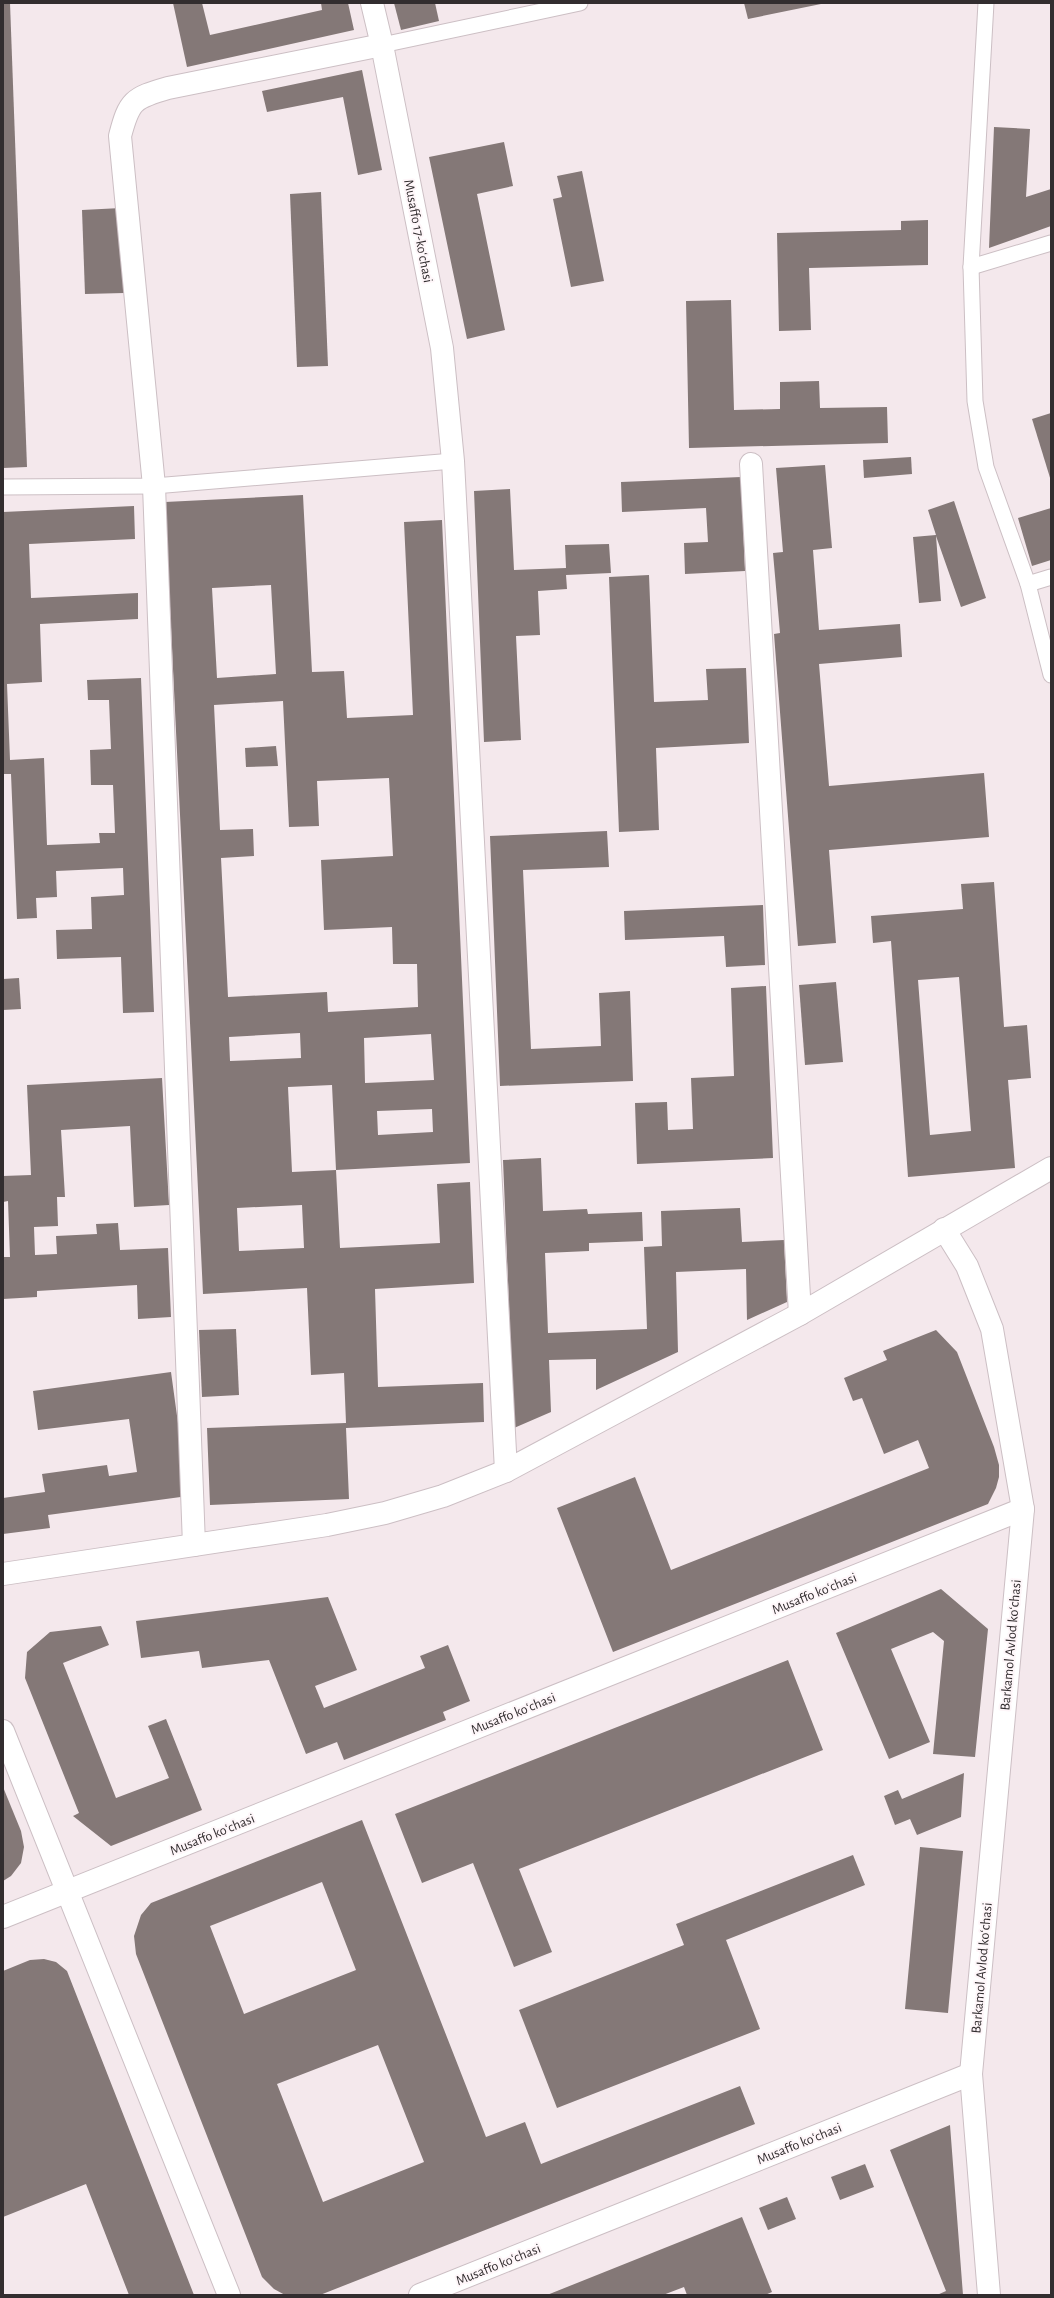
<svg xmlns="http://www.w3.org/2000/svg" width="1054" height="2298" viewBox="0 0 1054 2298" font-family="'Alegreya Sans',sans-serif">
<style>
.building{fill:#847877;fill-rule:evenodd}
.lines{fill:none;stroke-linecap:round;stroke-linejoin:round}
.lane-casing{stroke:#ccbfc4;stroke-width:17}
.street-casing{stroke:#ccbfc4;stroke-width:24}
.secondary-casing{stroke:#ccbfc4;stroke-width:24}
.lane{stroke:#fff;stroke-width:15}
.street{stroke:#fff;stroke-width:22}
.secondary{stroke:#fff;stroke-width:22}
.labels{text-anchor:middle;stroke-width:4;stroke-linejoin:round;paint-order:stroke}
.street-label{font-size:14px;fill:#322d2f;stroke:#fef6f9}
</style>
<rect width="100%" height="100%" fill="#f4e8ec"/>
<g class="building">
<polygon points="3,3 10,3 27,467 3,468"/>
<polygon points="173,3 202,3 210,35 322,10 321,3 348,3 354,30 187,67"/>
<polygon points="394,3 435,3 439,21 401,30"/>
<polygon points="744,3 821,3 821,4 748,19"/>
<polygon points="362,70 382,170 358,175 343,97 267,112 262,91"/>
<polygon points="994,127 1030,129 1026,197 1051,189 1051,226 989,248"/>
<polygon points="504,142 513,186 477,194 505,330 467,339 429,157"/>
<polygon points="582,171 604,281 571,287 553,199 562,197 557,176"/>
<polygon points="321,192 328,366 297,367 290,194"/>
<polygon points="121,208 124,293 85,294 82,210"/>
<polygon points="928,220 928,265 809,268 811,330 779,331 777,233 901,230 901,221"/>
<polygon points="731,300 734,410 780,409 780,382 819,381 820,408 887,407 888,443 689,448 686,301"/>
<polygon points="1051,413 1051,481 1032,419"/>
<polygon points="911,457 912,474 864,478 863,460"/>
<polygon points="825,465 832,548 813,550 819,630 900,624 902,657 819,664 829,786 984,773 989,837 829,850 836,943 798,946 774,634 780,633 773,553 783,552 776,468"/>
<polygon points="741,477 745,571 685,574 684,543 708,542 706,508 622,512 621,482"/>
<polygon points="510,489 514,570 566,568 565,545 609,544 611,573 566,575 567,589 538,591 540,635 516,636 521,740 484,742 474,491"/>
<path d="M303 495 312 672 344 671 347 718 413 715 404 522 442 520 470 1163 336 1170 332 1085 288 1087 292 1172 336 1170 340 1248 440 1243 437 1184 470 1182 474 1283 375 1289 378 1387 483 1383 484 1422 346 1428 349 1499 210 1505 207 1428 346 1423 344 1373 311 1375 307 1288 203 1294 165 502ZM271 585 276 674 217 678 212 588ZM283 701 289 827 319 826 317 781 389 778 393 856 321 860 324 930 392 927 393 964H417L418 1007 328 1012 327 992 228 997 221 858 254 856 253 829 220 830 214 705ZM300 1033 301 1058 230 1061 229 1037ZM431 1034 434 1080 365 1083 364 1038ZM432 1109 433 1132 378 1135 377 1111ZM302 1205 304 1248 239 1251 237 1208Z"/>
<polygon points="954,501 986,598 961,607 936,536 941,601 919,603 913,537 936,535 928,510"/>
<polygon points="134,506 135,539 29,544 31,598 138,593 138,619 40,624 42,682 7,684 10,760 44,758 47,845 100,843 99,833 115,833 113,785 91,785 90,750 111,749 109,700 88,700 87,680 141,678 154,1012 123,1013 121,957 57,959 56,930 92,929 91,897 124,895 123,868 56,871 57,897 36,898 37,918 17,919 11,774 3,774 3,512"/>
<polygon points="1051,508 1051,560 1032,566 1018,518"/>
<polygon points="649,575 654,702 708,700 706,669 746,668 749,743 656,748 659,830 619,832 609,577"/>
<polygon points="276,746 278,766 246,767 245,748"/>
<polygon points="607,831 609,867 523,870 531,1049 601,1046 599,993 630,991 633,1081 500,1086 490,836"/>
<path d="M994 882 1004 1027 1027 1025 1031 1078 1008 1080 1015 1168 908 1177 891 941 873 943 871 916 963 909 961 884ZM959 977 971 1131 930 1135 918 980Z"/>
<polygon points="763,905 765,965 726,967 724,936 625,940 624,911"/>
<polygon points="19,978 21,1009 3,1010 3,979"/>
<polygon points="836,982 843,1062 805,1065 799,985"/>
<polygon points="766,986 773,1158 637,1164 635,1103 667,1102 668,1130 693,1129 691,1078 734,1076 731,988"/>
<polygon points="162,1078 169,1205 134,1207 130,1126 61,1130 65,1197 57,1197 58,1226 34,1227 35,1255 57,1254 56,1236 97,1234 96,1224 118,1223 120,1250 168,1248 171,1317 138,1319 137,1285 37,1291 37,1297 3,1299 3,1257 10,1257 8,1201 3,1202 3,1176 31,1175 27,1085"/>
<polygon points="541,1158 543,1211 587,1209 588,1214 642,1212 643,1241 589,1243 589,1251 545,1253 548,1333 647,1329 644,1247 662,1246 661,1211 740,1208 742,1242 784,1240 787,1302 747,1320 746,1269 676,1272 678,1352 596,1390 596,1359 549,1360 551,1412 514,1428 503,1160"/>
<polygon points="236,1329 239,1395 202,1397 199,1330"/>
<polygon points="936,1330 957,1352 994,1447 999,1465 999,1477 996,1488 988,1504 613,1652 557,1508 635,1477 671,1570 929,1468 918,1440 884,1454 862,1398 853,1401 844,1378 887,1360 883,1351"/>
<polygon points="171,1372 188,1496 48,1515 50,1528 3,1534 3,1498 45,1492 42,1474 107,1465 109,1476 137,1472 129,1419 38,1430 33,1391"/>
<polygon points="941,1589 988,1629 975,1757 933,1754 944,1641 933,1632 891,1649 930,1742 889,1759 836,1633"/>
<polygon points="328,1597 357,1670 315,1686 324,1708 425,1668 420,1656 448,1645 470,1701 443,1712 446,1720 344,1760 337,1742 306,1754 269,1660 202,1668 199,1651 141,1658 136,1621"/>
<polygon points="101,1626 109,1645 63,1663 116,1798 169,1778 148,1726 166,1719 202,1810 111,1846 73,1816 79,1813 25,1678 27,1652 50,1632"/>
<polygon points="788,1660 823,1750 519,1869 552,1952 514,1967 473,1863 422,1883 395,1814"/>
<polygon points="964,1773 961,1817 917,1835 910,1819 895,1825 884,1796 898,1790 902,1799"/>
<polygon points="3,1787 21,1831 24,1847 21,1863 11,1876 3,1881"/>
<path d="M362 1820 486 2137 525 2122 541 2164 740 2086 755 2124 320 2295H285L274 2289 262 2277 136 1954 134 1936 141 1915 151 1903ZM322 1882 356 1970 244 2014 210 1926ZM378 2045 424 2162 323 2202 277 2084Z"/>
<polygon points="920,1847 963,1851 948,2013 905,2009"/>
<polygon points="853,1855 865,1885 726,1940 760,2029 557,2108 519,2010 684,1945 676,1924"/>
<polygon points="44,1959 56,1962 67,1971 194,2295 129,2295 86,2184 3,2217 3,1971 30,1960"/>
<polygon points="950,2125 963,2295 937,2295 946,2291 890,2150"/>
<polygon points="865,2164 874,2187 840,2200 831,2177"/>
<polygon points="787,2197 796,2219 768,2230 759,2208"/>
<polygon points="742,2217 772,2292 765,2295 687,2295 684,2287 663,2295 547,2295"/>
</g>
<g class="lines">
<defs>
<g id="lane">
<polyline points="986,3 971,267 975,401 986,467 1028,584 1051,675"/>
<polyline points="382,45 580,3"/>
<polyline points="971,267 1051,243"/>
<polyline points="3,487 154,486 453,461"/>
<polyline points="1028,584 1051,577"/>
</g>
<g id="street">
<polyline points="372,3 382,45 442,348 453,461 506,1471"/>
<polyline points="751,464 800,1314"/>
<polyline points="944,1229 967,1266 992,1329 1023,1509 971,2074 989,2295"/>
<path d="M194 1545 154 486 120 136C129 101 133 98 168 88L382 45"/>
<polyline points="3,1731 229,2295"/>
<polyline points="3,1917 1023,1509"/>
<polyline points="420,2295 971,2074"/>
</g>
<polyline id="secondary" points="3,1574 327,1525 385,1513 443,1496 506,1471 800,1314 1051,1168"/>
</defs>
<use href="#lane" class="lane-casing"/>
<use href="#street" class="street-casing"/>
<use href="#secondary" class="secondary-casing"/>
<use href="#lane" class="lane"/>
<use href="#street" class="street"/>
<use href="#secondary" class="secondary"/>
</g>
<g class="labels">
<g class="street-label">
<text transform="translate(419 231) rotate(79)" y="5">Musaffo 17-koʻchasi</text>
<text transform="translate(814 1593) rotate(-22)" y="5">Musaffo koʻchasi</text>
<text transform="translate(1010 1645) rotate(-85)" y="5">Barkamol Avlod koʻchasi</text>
<text transform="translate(513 1713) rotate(-22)" y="5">Musaffo koʻchasi</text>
<text transform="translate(212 1834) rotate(-22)" y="5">Musaffo koʻchasi</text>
<text transform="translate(981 1968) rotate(-85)" y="5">Barkamol Avlod koʻchasi</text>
<text transform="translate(799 2143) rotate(-22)" y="5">Musaffo koʻchasi</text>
<text transform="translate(498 2264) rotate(-22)" y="5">Musaffo koʻchasi</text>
</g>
</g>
<rect width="1054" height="2298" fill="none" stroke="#322d2f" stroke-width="8"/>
</svg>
